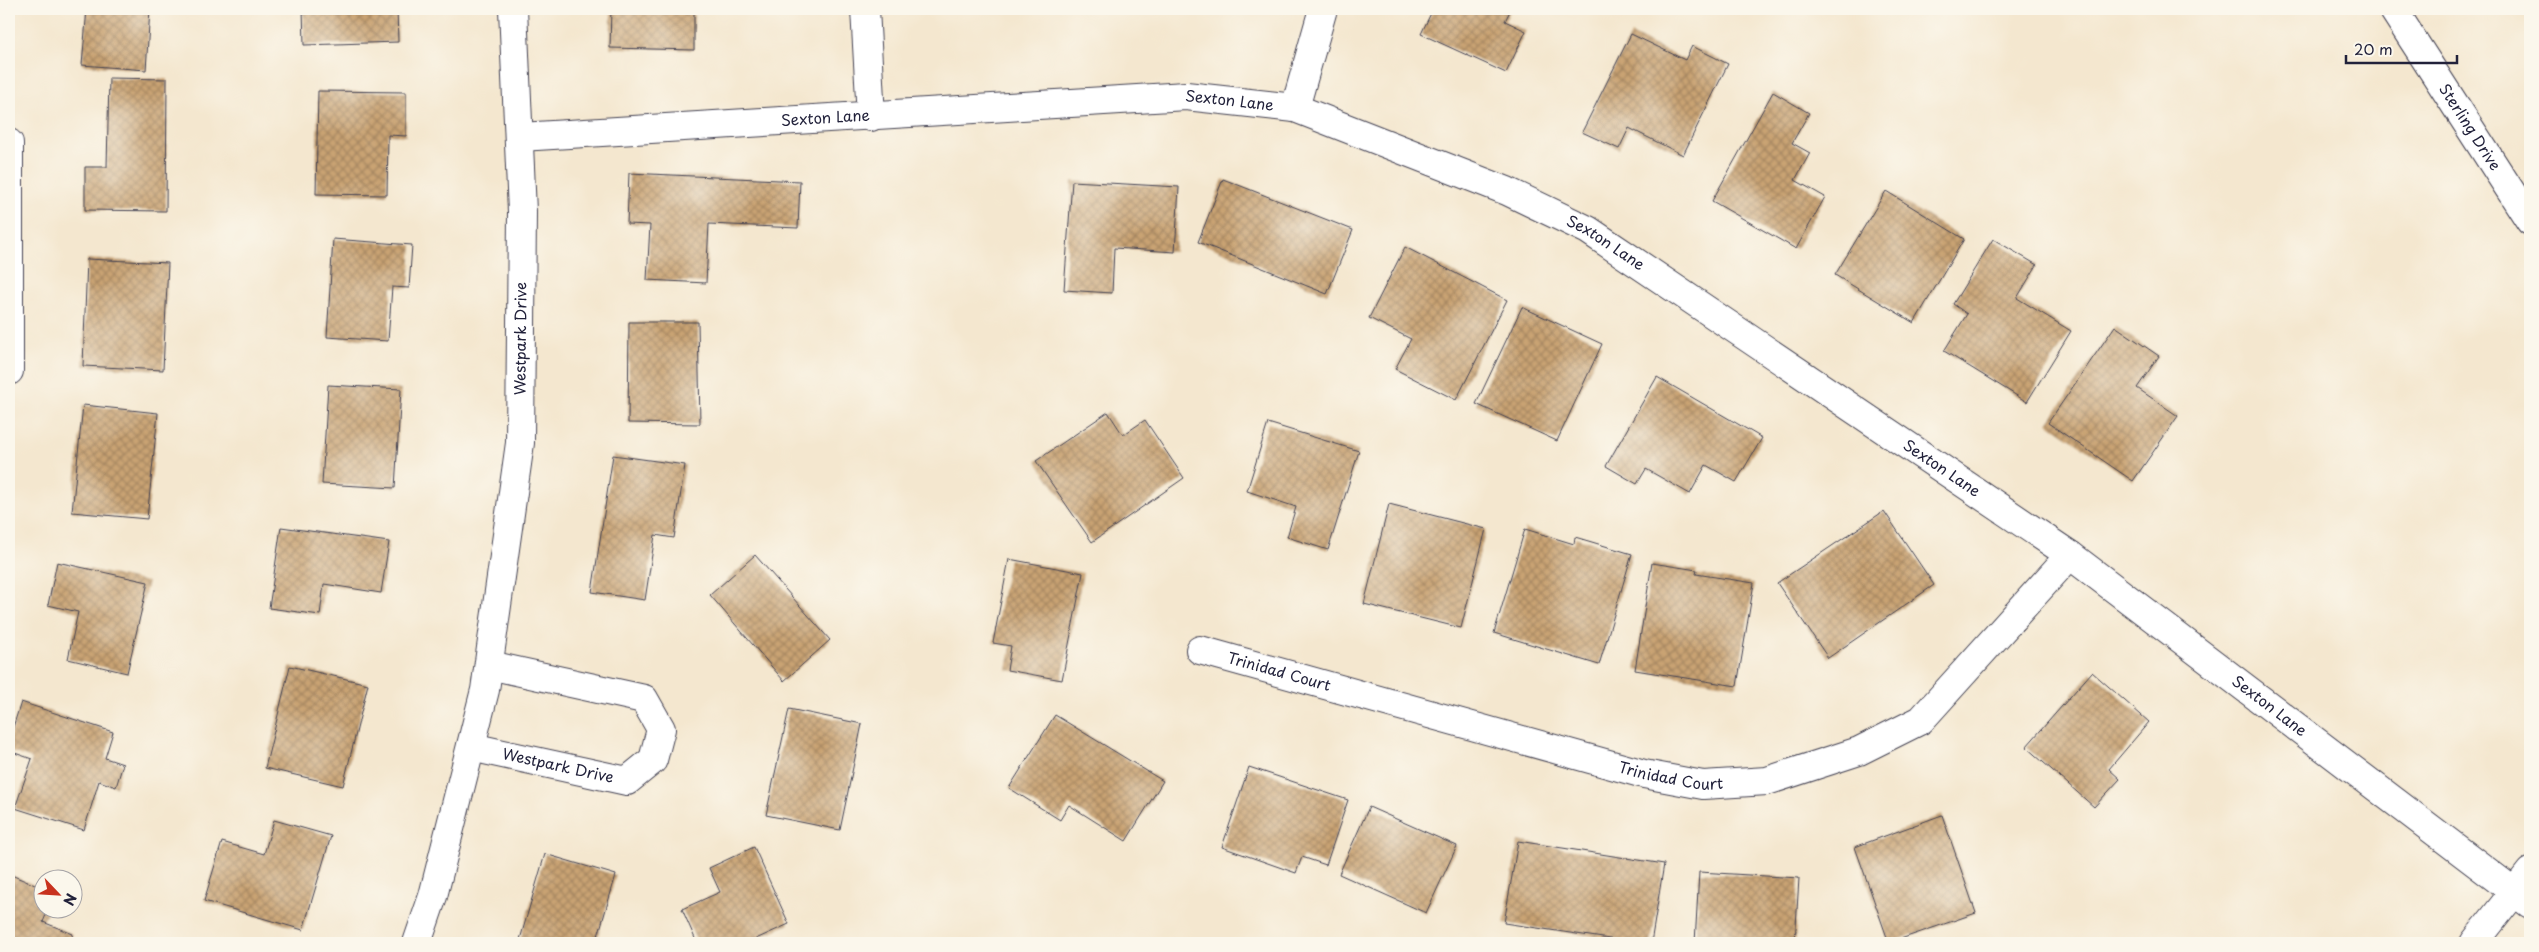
<svg xmlns="http://www.w3.org/2000/svg" width="2539" height="952" viewBox="0 0 2539 952" font-family="'Playpen Sans',sans-serif">
<style>
.building{fill:url(#building-cross-hatch)}
.lines{fill:none;stroke-linecap:round;stroke-linejoin:round}
.minor-casing{stroke:#424051;stroke-width:30}
.minor{stroke:#fff;stroke-width:28}
.labels{text-anchor:middle;stroke-width:5;stroke-linejoin:round;paint-order:stroke}
.street-label{font-size:15px;fill:#22223b;stroke:#fbf7ec}
</style>
<defs>
<pattern id="building-cross-hatch" width="8" height="8" patternUnits="userSpaceOnUse" patternTransform="scale(1.25)"><rect width="8" height="8" fill="#c9a373"/><path d="M0 0l8 8M0 8l8-8" fill="none" stroke="#a38460"/></pattern>
</defs>
<rect width="100%" height="100%" fill="#fbf7ec"/>
<filter id="ink" filterUnits="userSpaceOnUse"><feTurbulence type="fractalNoise" baseFrequency=".02" numOctaves="2"/><feDisplacementMap in="SourceGraphic" scale="10" xChannelSelector="R" yChannelSelector="G"/><feConvolveMatrix kernelMatrix="1 2 1 2 8 2 1 2 1" color-interpolation-filters="sRGB"/></filter>
<filter id="wash" filterUnits="userSpaceOnUse"><feTurbulence type="fractalNoise" baseFrequency=".0096" numOctaves="4" result="noise"/><feDisplacementMap in="SourceGraphic" scale="20" xChannelSelector="R" yChannelSelector="G"/><feGaussianBlur stdDeviation="1.12" result="paint"/><feColorMatrix in="noise" values="0 0 0 0 0 0 0 0 0 0 0 0 0 0 0 0 0 1.4 0 .05"/><feComposite in="paint" operator="in"/></filter>
<g filter="url(#wash)">
<rect width="100%" height="100%" fill="#f4e7cf"/>
<g id="blocks">
<g class="building">
<polygon points="87,9 150,9 146,70 82,65"/>
<polygon points="303,9 397,9 398,42 304,45"/>
<polygon points="611,9 694,9 694,50 610,48"/>
<polygon points="1433,9 1511,9 1505,21 1526,31 1506,73 1421,34"/>
<polygon points="1631,34 1685,60 1692,46 1728,64 1683,155 1629,128 1619,149 1582,132"/>
<polygon points="109,78 167,79 166,211 85,210 85,167 107,167"/>
<polygon points="318,91 406,92 406,136 388,135 387,195 316,194"/>
<polygon points="1773,92 1809,113 1792,143 1810,153 1795,180 1825,197 1796,249 1712,201"/>
<polygon points="629,173 800,181 798,228 709,224 706,283 647,280 650,225 627,224"/>
<polygon points="1223,179 1353,230 1327,294 1198,242"/>
<polygon points="1072,181 1179,187 1175,252 1114,248 1112,293 1064,290"/>
<polygon points="1886,191 1964,239 1914,323 1835,275"/>
<polygon points="333,239 412,245 409,288 392,287 388,341 327,337"/>
<polygon points="1993,239 2037,265 2017,298 2071,331 2027,402 1944,351 1967,314 1953,304"/>
<polygon points="1405,247 1507,300 1456,400 1395,369 1411,339 1369,318"/>
<polygon points="87,259 168,263 163,370 83,366"/>
<polygon points="1522,307 1602,344 1557,441 1476,404"/>
<polygon points="629,322 698,322 700,424 628,423"/>
<polygon points="2115,326 2159,356 2137,388 2178,416 2133,481 2048,423"/>
<polygon points="1657,377 1762,438 1736,482 1706,465 1690,494 1646,469 1637,484 1606,466"/>
<polygon points="328,385 401,389 395,488 322,484"/>
<polygon points="83,405 158,413 147,519 72,512"/>
<polygon points="1108,412 1123,435 1145,420 1184,478 1092,542 1036,461"/>
<polygon points="1268,423 1359,451 1328,550 1287,537 1296,507 1247,491"/>
<polygon points="613,455 685,465 674,538 655,535 645,600 592,592"/>
<polygon points="1389,504 1486,529 1461,628 1364,604"/>
<polygon points="1884,511 1934,585 1828,658 1777,583"/>
<polygon points="281,527 389,542 381,593 324,584 320,615 269,608"/>
<polygon points="1525,529 1574,544 1575,537 1632,554 1599,665 1494,633"/>
<polygon points="755,555 830,640 784,681 710,595"/>
<polygon points="1009,559 1083,573 1062,680 1007,670 1011,646 993,643"/>
<polygon points="57,562 148,582 127,673 68,659 78,612 48,605"/>
<polygon points="1652,563 1697,570 1696,574 1754,583 1737,686 1635,670"/>
<polygon points="290,666 368,684 343,786 265,768"/>
<polygon points="2092,672 2149,722 2109,769 2120,779 2094,807 2026,747"/>
<polygon points="21,702 113,732 105,758 123,764 116,787 99,781 84,830 15,808 32,759 9,751 9,740"/>
<polygon points="789,709 862,724 840,830 766,815"/>
<polygon points="1055,715 1163,781 1126,841 1069,805 1060,820 1009,788"/>
<polygon points="1249,767 1348,800 1326,865 1302,857 1296,873 1222,847"/>
<polygon points="1369,807 1457,846 1426,913 1339,874"/>
<polygon points="1942,815 1976,913 1889,943 1855,847"/>
<polygon points="274,820 331,836 303,930 204,901 222,842 264,854"/>
<polygon points="1518,841 1664,864 1651,943 1636,943 1504,923"/>
<polygon points="754,847 789,924 747,943 697,943 682,909 720,892 709,868"/>
<polygon points="545,854 616,875 596,943 519,943"/>
<polygon points="1699,872 1799,878 1795,943 1695,943"/>
<polygon points="9,874 42,888 42,910 48,910 43,922 73,934 69,943 9,943"/>
</g>
</g>
</g>
<g filter="url(#ink)">
<use href="#blocks" fill-opacity="0" stroke="#424051" stroke-width="1"/>
<g class="lines">
<defs>
<g id="minor">
<polyline points="865,9 871,117"/>
<path id="s1" d="M2393 9 2530 221"/>
<polyline points="1295,108 1323,9"/>
<path id="s2" d="M520 137 1186 96 1295 108 1507 191 1588 230 2070 555 2530 904"/>
<polyline points="9,143 9,371"/>
<path id="s3" d="M1200 650 1644 774 1703 785 1767 781 1859 751 1921 720 2070 555"/>
<path id="s4" d="M471 747 627 781 653 760 661 729 644 699 489 665"/>
<path id="s5" d="M417 943 433 896 485 690 520 443 522 212 513 9"/>
<polyline points="2474,943 2530,872"/>
</g>
</defs>
<use href="#minor" class="minor-casing"/>
<use href="#minor" class="minor"/>
</g>
</g>
<g class="labels">
<g class="street-label">
<text dy="5" stroke="none"><textPath href="#s2" startOffset="711">Sexton Lane</textPath></text>
<text dy="5" stroke="none"><textPath href="#s2" startOffset="306">Sexton Lane</textPath></text>
<text dy="5" stroke="none"><textPath href="#s1" startOffset="141">Sterling Drive</textPath></text>
<text dy="5" stroke="none"><textPath href="#s2" startOffset="1116">Sexton Lane</textPath></text>
<text dy="5" stroke="none"><textPath href="#s5" startOffset="616">Westpark Drive</textPath></text>
<text dy="5" stroke="none"><textPath href="#s2" startOffset="1521">Sexton Lane</textPath></text>
<text dy="5" stroke="none"><textPath href="#s3" startOffset="82">Trinidad Court</textPath></text>
<text dy="5" stroke="none"><textPath href="#s2" startOffset="1926">Sexton Lane</textPath></text>
<text dy="5" stroke="none"><textPath href="#s4" startOffset="89">Westpark Drive</textPath></text>
<text dy="5" stroke="none"><textPath href="#s3" startOffset="488">Trinidad Court</textPath></text>
</g>
</g>
<rect width="2539" height="952" fill="none" stroke="#fbf7ec" stroke-width="30"/>
<g transform="translate(58 894) rotate(115)"><circle r="24" fill="#fbf7ec" stroke="#a4a2a5"/>
<path d="M0-4L9 19L0 12L-9 19Z" fill="#c8321e"/>
<text y="-8" font-size="14" font-weight="bold" text-anchor="middle" fill="#22223b">N</text>
</g>
<path d="M2346 55v8h111v-8" fill="none" stroke="#22223b" stroke-width="2.5"/>
<text x="2354" y="55" font-size="15" fill="#22223b" stroke="#fbf7ec" stroke-width="4" paint-order="stroke">20 m</text>
</svg>
